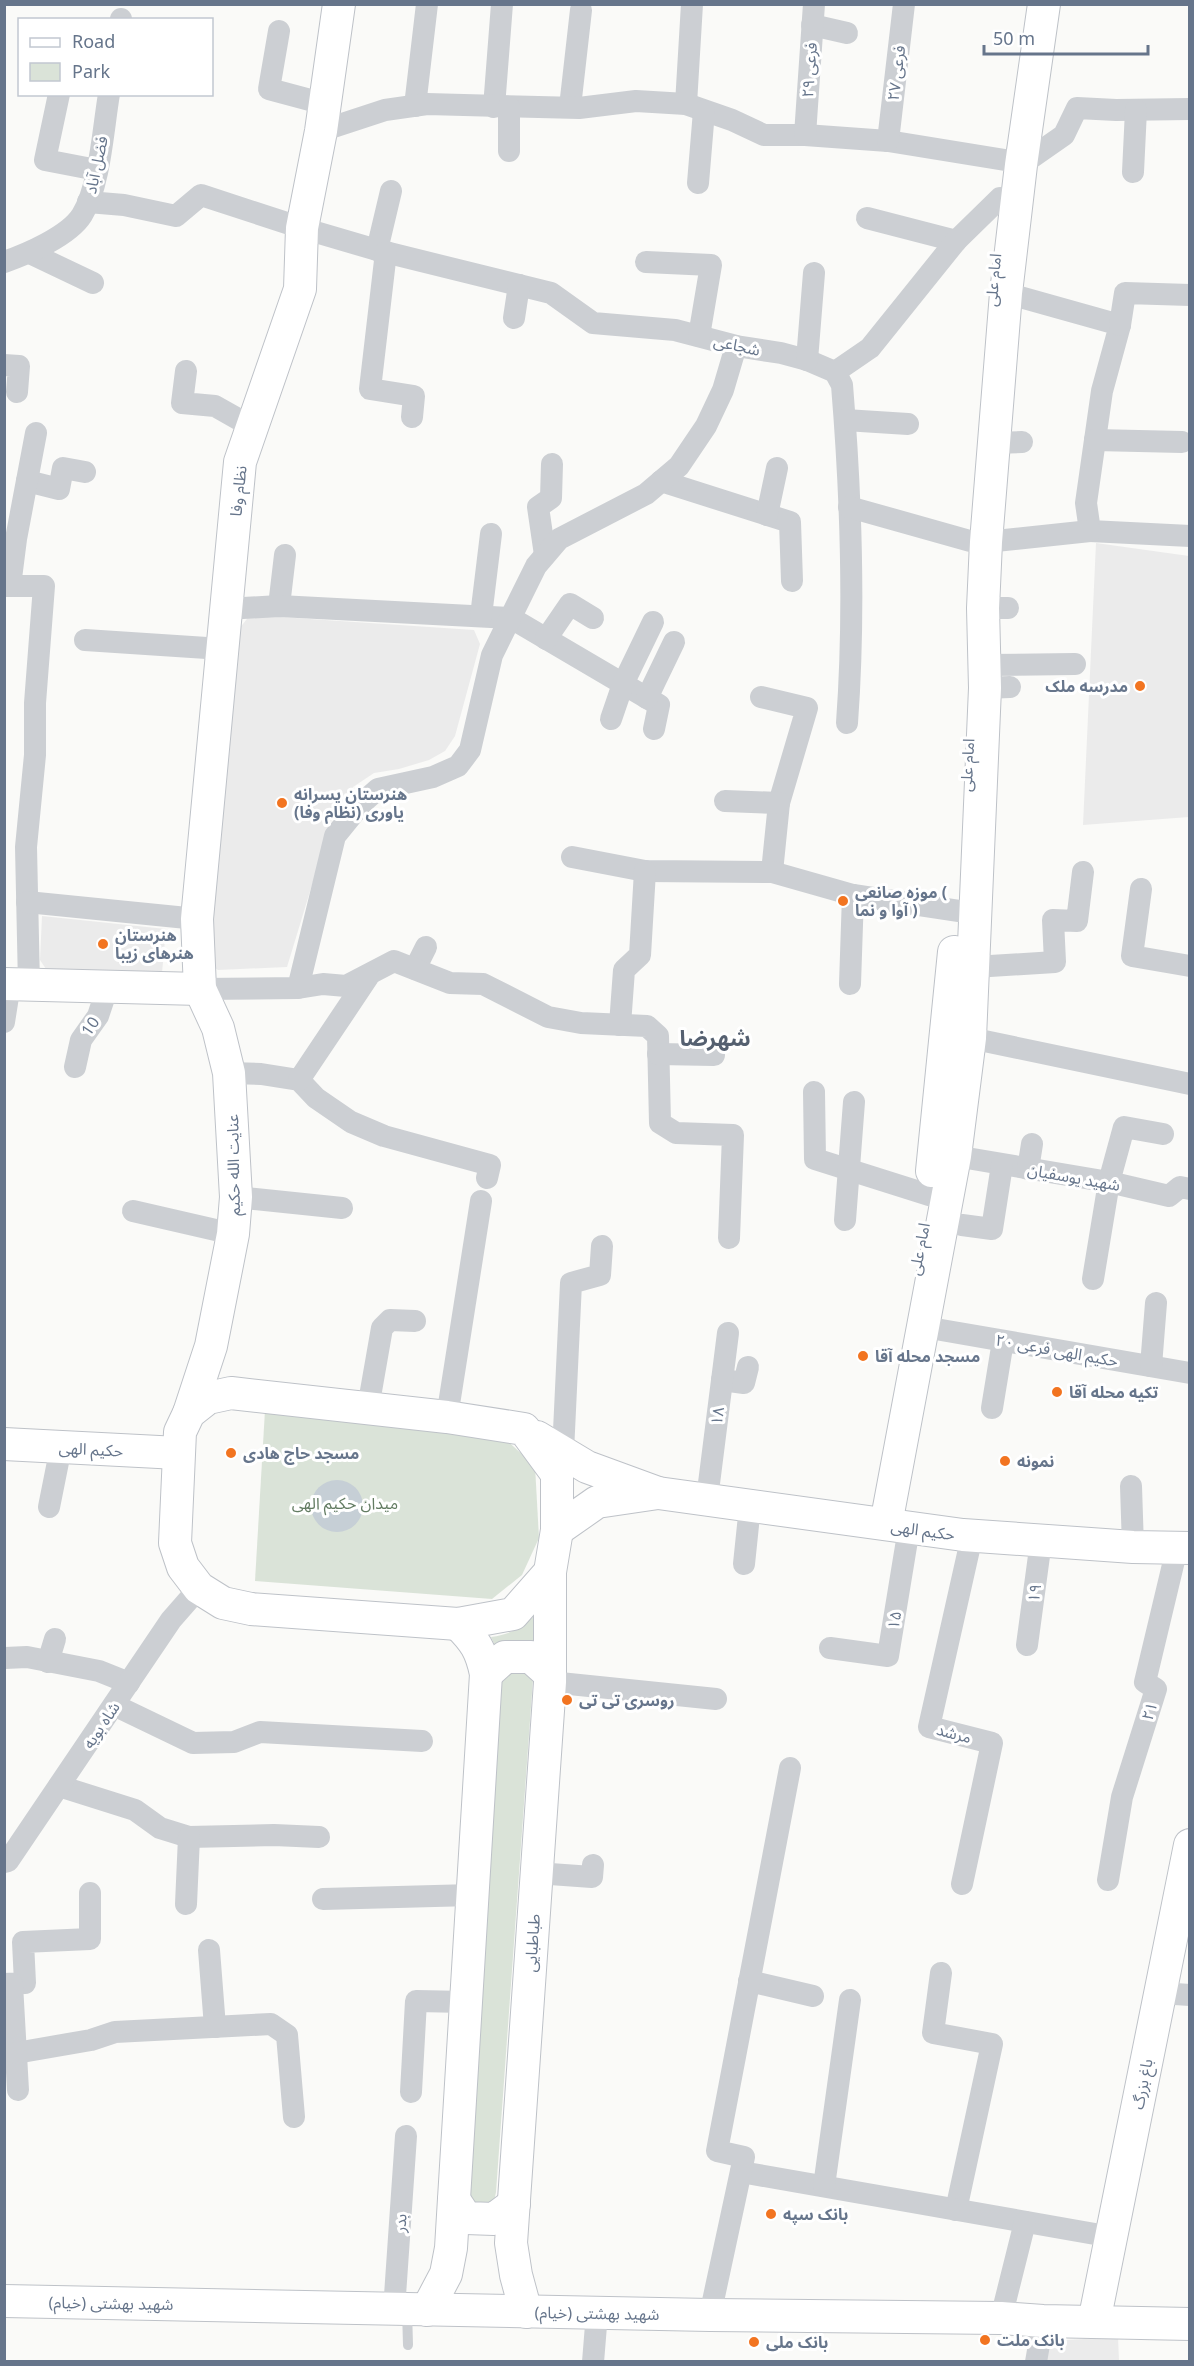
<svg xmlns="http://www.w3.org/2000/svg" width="1194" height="2366" viewBox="0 0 1194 2366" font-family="'Noto Sans','Noto Sans Arabic',sans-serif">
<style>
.built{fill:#ebebeb}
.green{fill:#dae3d8}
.water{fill:#c6cfd6}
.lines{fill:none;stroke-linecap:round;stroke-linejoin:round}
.secondary-casing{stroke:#bec2c8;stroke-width:34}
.lane{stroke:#cccfd3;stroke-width:10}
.street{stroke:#cccfd3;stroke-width:22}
.secondary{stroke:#fff;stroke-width:32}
.poi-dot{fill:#f27420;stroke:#fff;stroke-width:2}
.labels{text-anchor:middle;stroke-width:6;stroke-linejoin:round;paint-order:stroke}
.street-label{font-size:16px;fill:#66758b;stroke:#fff}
.poi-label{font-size:16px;font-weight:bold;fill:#66758b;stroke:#fff;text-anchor:start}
.park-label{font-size:16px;fill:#637c62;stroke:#fff}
.district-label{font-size:22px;font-weight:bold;fill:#556070;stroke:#fff}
</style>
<rect width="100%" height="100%" fill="#fafaf8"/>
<g class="built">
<polygon points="1096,543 1189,556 1189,817 1083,825"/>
<polygon points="250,615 474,630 480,644 455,736 445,751 429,760 399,769 374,773 353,787 332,819 287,967 218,970 206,962 239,629"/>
<polygon points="42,916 166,929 162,973 48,972 40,960"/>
<polygon points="1118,2337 1119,2361 1046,2362 1049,2341"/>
</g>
<g class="green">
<polygon points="265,1410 502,1436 535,1466 539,1538 522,1575 492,1599 255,1581"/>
<path d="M543 1608 534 1651 496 1648 491 1637C516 1633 525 1625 543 1608Z"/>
<polygon points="520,1665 533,1679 496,2192 494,2202 475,2213 465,2188 497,1675"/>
</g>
<circle class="water" cx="337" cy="1506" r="26"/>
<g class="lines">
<defs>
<g id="secondary">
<polyline points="4,984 200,989"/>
<polyline points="932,1171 954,952"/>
<polygon points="231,1393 447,1417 524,1429 557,1474 557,1530 550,1572 513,1614 458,1624 251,1609 223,1603 199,1588 183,1567 175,1543 180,1432 189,1413 208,1398"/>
<polyline points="189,1413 211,1346 233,1234 236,1197 229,1073 218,1028 200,989 197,919 240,462 300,289 302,228 321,131 339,4"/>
<polyline points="537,1437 587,1467 658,1493 597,1502 557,1530"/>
<polyline points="4,1444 178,1453"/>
<polyline points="658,1493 963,1535 1133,1547 1190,1548"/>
<polyline points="886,1524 955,1156 970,1038 985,688 983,608 986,542 1006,293 1021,165 1044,4"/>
<polyline points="486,1674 505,1657 531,1657 550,1674"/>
<polyline points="454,2200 466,2218 494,2219 514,2204"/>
<polyline points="4,2301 710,2315 1001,2318 1043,2321 1190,2324"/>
<path d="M427 2310 446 2274 451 2248 486 1674C481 1650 475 1641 458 1624"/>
<polyline points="526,2312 516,2275 511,2243 550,1682 550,1572"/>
<polyline points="1094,2322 1190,1845"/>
</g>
</defs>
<use href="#secondary" class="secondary-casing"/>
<polyline class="lane" points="407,2310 408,2345"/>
<g class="street">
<polyline points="121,20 121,19"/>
<polyline points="812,25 847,33"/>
<polyline points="279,31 269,89 325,104"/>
<polyline points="59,94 45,160 97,170"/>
<polyline points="686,104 692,4"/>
<polyline points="415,106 427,4"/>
<polyline points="494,107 502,4"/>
<polyline points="570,107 581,10"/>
<polyline points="321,131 385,110 427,104 579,108 636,101 686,104 732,120 764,135 805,135 888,141 1005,160"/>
<polyline points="805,135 814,4"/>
<polyline points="888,141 904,4"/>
<polyline points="509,151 509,107"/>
<polyline points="1021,165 1064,135 1077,108 1116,110 1190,109"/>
<polyline points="1133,172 1136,110"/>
<polyline points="698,183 704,111"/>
<path d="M88 202 124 205 176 216 201 195 302 228 377 250 551 293 593 323 675 330 736 346 781 353 807 360 835 372 842 385C851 495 855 614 847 723"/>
<polyline points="867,218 956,241"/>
<polyline points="377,250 391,191"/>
<polyline points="386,252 370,389 414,396 412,417"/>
<polyline points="30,253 93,283"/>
<path d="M4 262C27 254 69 236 82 215 100 186 103 129 109 94"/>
<polyline points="646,262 711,265 699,336"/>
<polyline points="1006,293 1120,325 1102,391 1086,503 1090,531 1190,536"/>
<polyline points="514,318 519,285"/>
<polyline points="1120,325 1125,293 1190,295"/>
<polyline points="807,360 814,273"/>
<polyline points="4,365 19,366 17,392"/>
<polyline points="186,371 182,403 215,406 252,427"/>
<polyline points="835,372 870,348 956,241 1000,198"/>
<polyline points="845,420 908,424"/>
<polyline points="1095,440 1182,442"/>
<polyline points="993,443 1022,442"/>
<polyline points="27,481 59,489 63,468 85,472"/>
<polyline points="661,481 790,522 792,581"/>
<polyline points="849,507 970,541"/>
<polyline points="767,515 777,468"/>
<polyline points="986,542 1090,531"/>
<polyline points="545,555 538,507 551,498 552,464"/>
<polyline points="4,586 44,586 35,703 35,755 26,847 29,985"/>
<polyline points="10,586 16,539 36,433"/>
<polyline points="279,606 285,555"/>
<polyline points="983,608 1008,608"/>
<polyline points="226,609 279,606 511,618 659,705 654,729"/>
<polyline points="481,616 491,534"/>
<polyline points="546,639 570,604 593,618"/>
<polyline points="85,640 222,649"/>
<polyline points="984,665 1075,664"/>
<polyline points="985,688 1010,687"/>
<polyline points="761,697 807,708 779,803 772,872"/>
<polyline points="647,698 674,642"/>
<polyline points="611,719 623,684 653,622"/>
<polyline points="725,801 779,803"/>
<polyline points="572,857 645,871 772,872 853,895 959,911"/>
<polyline points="1141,889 1132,956 1190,966"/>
<polyline points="27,902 197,919"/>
<polyline points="974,967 1055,962 1053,920 1077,921 1083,872"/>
<polyline points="415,969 426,947"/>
<polyline points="850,984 853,895"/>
<polyline points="298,988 323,984 346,986 394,961 450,983 483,984 548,1017 581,1023 647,1026 658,1036 660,1123 676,1133 733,1135 729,1238"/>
<polyline points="200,989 298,988 335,836 361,804 378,789 433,777 458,766 470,750 492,655 536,566 559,539 646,494 679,466 706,426 723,390 736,346"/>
<polyline points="4,1022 10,984"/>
<polyline points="620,1025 624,970 640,955 645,871"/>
<polyline points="970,1038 1190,1084"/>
<polyline points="658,1054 714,1055"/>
<polyline points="75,1067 81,1040 98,1016 108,986"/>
<polyline points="229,1073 261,1074 299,1080 316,1098 351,1122 384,1136 490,1165 487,1178"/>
<polyline points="299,1080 368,977"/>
<polyline points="814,1092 815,1159 929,1195"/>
<polyline points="955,1156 1109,1182 1169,1196 1180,1187 1190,1189"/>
<polyline points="1028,1169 1032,1144"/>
<polyline points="236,1197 342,1208"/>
<polyline points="133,1211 233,1234"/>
<polyline points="845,1220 854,1102"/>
<polyline points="962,1225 992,1229 1002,1165"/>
<polyline points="1093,1279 1109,1182 1124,1127 1163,1134"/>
<polyline points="924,1327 1190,1373"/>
<polyline points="1151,1366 1156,1303"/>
<polyline points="722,1380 744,1383 748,1367"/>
<polyline points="368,1408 382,1328 390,1320 415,1321"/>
<polyline points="992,1408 1003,1341"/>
<polyline points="447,1417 481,1201"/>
<polyline points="563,1452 571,1283 600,1275 602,1246"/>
<polyline points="1131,1486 1133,1547"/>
<polyline points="707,1499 728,1333"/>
<polyline points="49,1507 61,1447"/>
<polyline points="744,1564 750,1506"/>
<polyline points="1027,1645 1041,1541"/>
<polyline points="830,1648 888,1656 909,1528"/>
<polyline points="5,1658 27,1657 99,1671 129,1683"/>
<polyline points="48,1662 55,1639"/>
<polyline points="550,1682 716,1699"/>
<polyline points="114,1705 193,1743 234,1742 260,1732 422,1741"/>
<polyline points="59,1786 135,1810 160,1828 189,1837 274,1835 319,1837"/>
<polyline points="4,1862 8,1861 171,1620 199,1588"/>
<polyline points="536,1873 592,1877 593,1865"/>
<polyline points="1108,1880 1122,1797 1156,1689 1145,1682 1177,1548"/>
<polyline points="962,1884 992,1743 929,1727 972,1536"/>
<polyline points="323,1899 472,1895"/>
<polyline points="186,1904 189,1837"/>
<polyline points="209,1950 215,2027"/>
<polyline points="941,1973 933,2033 992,2044 956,2210"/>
<polyline points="749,1981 813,1996"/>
<polyline points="4,1984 25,1983 23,1942 90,1939 90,1893"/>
<polyline points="12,1984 18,2090"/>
<polyline points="1160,1993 1190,1995"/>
<polyline points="16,2053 91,2040 115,2032 271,2024 287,2035 294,2117"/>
<polyline points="411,2092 416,2001 466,2002"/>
<polyline points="741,2172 1112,2237"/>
<polyline points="824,2186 850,2000"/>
<polyline points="394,2310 406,2136"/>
<polyline points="710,2315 744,2157 717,2151 790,1768"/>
<polyline points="1001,2318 1025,2222"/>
<polyline points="593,2362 597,2313"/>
<polyline points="1036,2362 1043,2321"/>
</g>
<use href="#secondary" class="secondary"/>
</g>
<g class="poi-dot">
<circle cx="1140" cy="686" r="6"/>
<circle cx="282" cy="803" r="6"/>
<circle cx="843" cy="901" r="6"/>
<circle cx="103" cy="944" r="6"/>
<circle cx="863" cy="1356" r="6"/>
<circle cx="1057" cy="1392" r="6"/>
<circle cx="231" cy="1453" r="6"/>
<circle cx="1005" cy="1461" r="6"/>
<circle cx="567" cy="1700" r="6"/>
<circle cx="771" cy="2214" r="6"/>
<circle cx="985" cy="2340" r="6"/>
<circle cx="754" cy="2342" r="6"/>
</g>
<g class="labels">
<g class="street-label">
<text transform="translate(809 70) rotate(-86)" y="6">فرعی ۲۹</text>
<text transform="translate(896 73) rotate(-83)" y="6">فرعی ۲۷</text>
<text transform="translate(96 165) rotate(-78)" y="6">فضل آباد</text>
<text transform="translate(993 280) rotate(-85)" y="6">امام علی</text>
<text transform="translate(737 345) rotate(12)" y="6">شجاعی</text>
<text transform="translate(238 491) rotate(-84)" y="6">نظام وفا</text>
<text transform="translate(967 765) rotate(-87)" y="6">امام علی</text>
<text transform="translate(90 1026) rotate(-56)" y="6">10</text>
<text transform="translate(233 1165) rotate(-91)" y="6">عنایت الله حکیم</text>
<text transform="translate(1074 1177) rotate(10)" y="6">شهید یوسفیان</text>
<text transform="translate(919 1249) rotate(-79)" y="6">امام علی</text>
<text transform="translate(1057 1350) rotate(10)" y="6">حکیم الهی فرعی ۲۰</text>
<text transform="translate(717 1416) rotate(-83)" y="6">۱۸</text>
<text transform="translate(91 1449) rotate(3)" y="6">حکیم الهی</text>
<text transform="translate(923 1530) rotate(8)" y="6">حکیم الهی</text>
<text transform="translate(1034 1593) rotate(-82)" y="6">۱۹</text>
<text transform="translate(894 1620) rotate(-81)" y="6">۱۵</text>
<text transform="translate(1149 1711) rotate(-72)" y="6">۲۱</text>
<text transform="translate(101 1725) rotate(-56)" y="6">شاه بویه</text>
<text transform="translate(954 1733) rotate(15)" y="6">مرشد</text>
<text transform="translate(532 1943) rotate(-86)" y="6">طباطبایی</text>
<text transform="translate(1142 2084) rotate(-79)" y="6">باغ بزرگ</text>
<text transform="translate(400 2223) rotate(-86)" y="6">بدر</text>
<text transform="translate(111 2303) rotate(1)" y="6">شهید بهشتی (خیام)</text>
<text transform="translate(597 2313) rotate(1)" y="6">شهید بهشتی (خیام)</text>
</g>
<g class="poi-label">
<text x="1128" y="692" text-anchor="end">مدرسه ملک</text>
<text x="294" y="800">هنرستان پسرانه<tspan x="294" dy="18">یاوری (نظام وفا)</tspan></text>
<text x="855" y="898">موزه صانعی (<tspan x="855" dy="18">آوا و نما )</tspan></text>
<text x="115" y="941">هنرستان<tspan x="115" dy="18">هنرهای زیبا</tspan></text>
<text x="875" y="1362">مسجد محله آقا</text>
<text x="1069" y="1398">تکیه محله آقا</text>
<text x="243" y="1459">مسجد حاج هادی</text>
<text x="1017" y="1467">نمونه</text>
<text x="579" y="1706">روسری تی تی</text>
<text x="783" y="2220">بانک سپه</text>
<text x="997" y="2346">بانک ملت</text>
<text x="766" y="2348">بانک ملی</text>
</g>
<g class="park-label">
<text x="345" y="1509">میدان حکیم الهی</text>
</g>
<g class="district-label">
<text x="715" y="1046">شهرضا</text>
</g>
</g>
<rect width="1194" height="2366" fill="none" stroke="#66758b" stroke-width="12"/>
<rect x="18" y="18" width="195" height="78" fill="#ffffff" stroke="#c2c8d1" stroke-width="1.5"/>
<rect x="30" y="38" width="30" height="9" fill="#ffffff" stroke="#c2c8d1" stroke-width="1.5"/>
<text x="72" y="48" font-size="18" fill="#66758b">Road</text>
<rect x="30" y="63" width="30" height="18" fill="#dae3d8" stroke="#c2c8d1" stroke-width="1.5"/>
<text x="72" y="78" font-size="18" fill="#66758b">Park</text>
<path d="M984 45v9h164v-9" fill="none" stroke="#66758b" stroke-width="3"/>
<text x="993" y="45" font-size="18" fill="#66758b" stroke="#ffffff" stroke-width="4.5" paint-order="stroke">50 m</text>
</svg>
